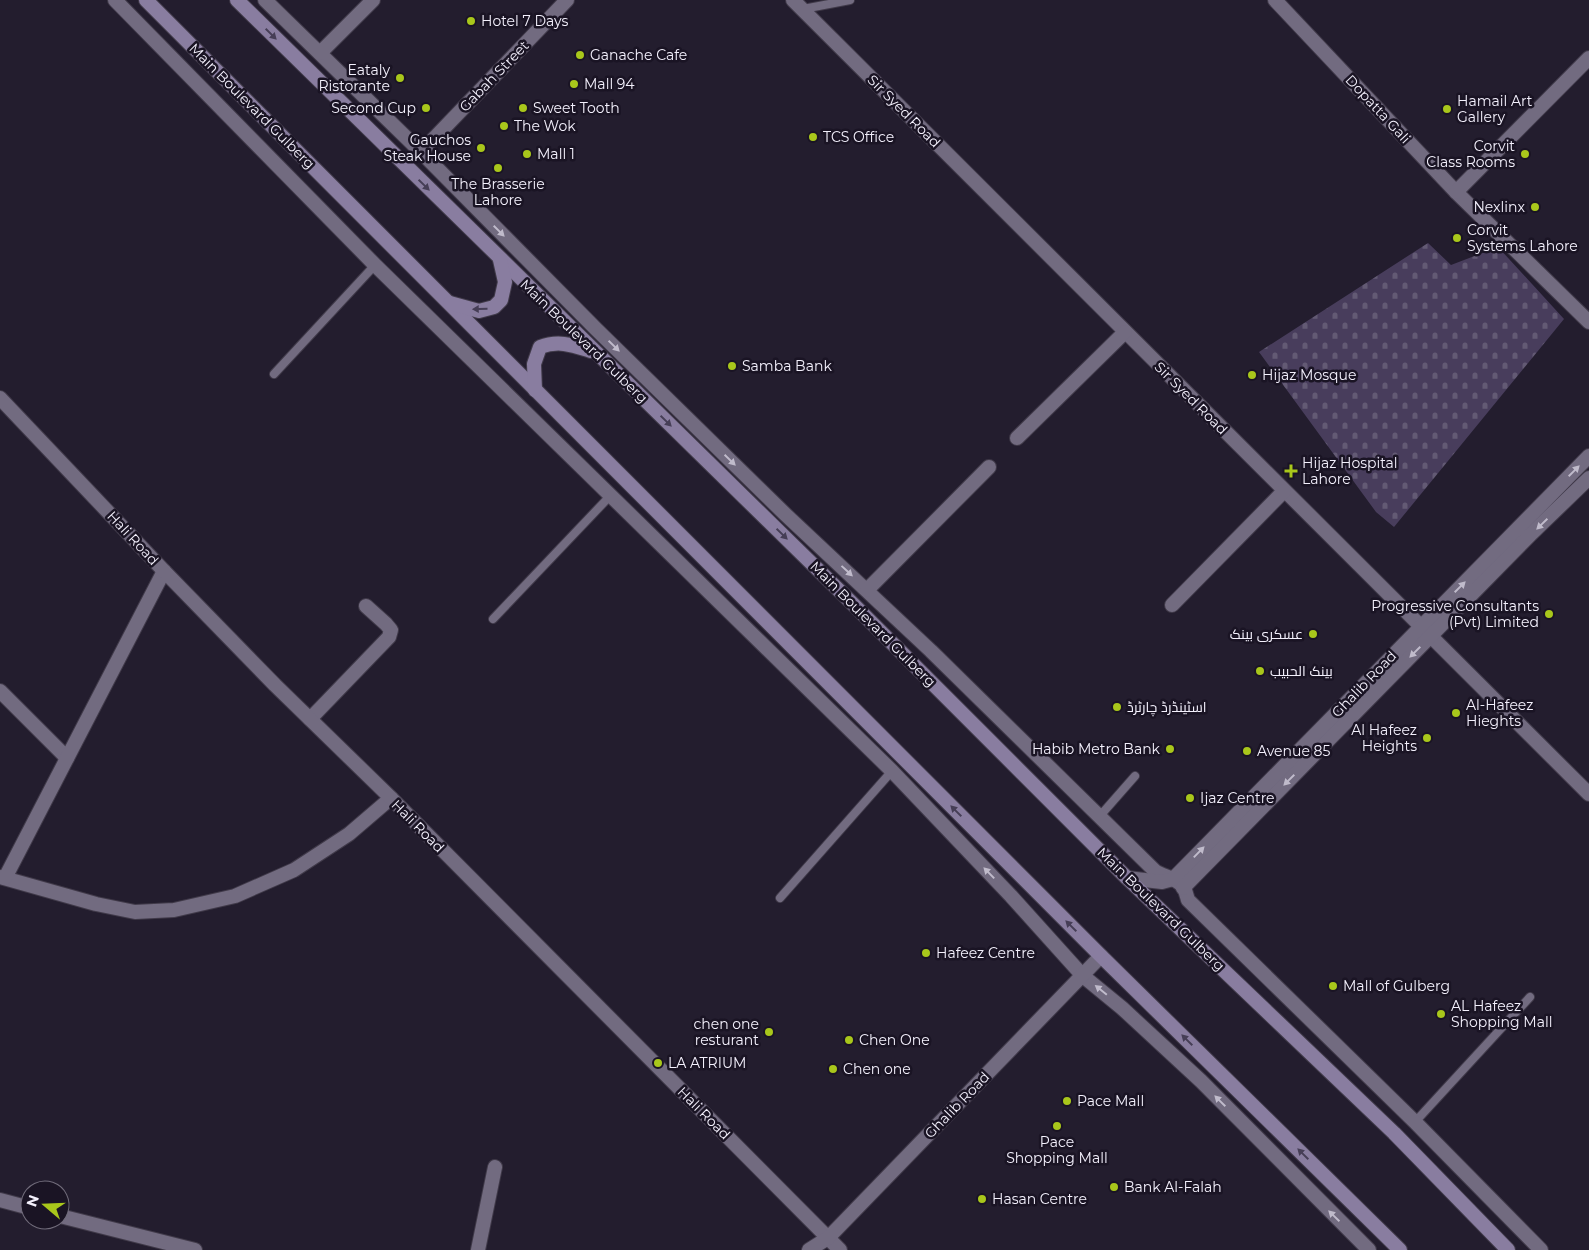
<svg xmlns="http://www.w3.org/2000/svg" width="1589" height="1250" viewBox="0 0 1589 1250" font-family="Montserrat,Cairo,sans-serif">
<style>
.cemetery{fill:url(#cemetery-stones)}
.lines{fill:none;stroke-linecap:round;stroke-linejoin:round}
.service-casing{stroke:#403a49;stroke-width:10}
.minor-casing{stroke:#403a49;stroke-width:16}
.tertiary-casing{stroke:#403a49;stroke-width:16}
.secondary-casing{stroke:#403a49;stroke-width:16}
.service{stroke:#726b80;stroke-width:8}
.minor{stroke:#726b80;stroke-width:14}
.tertiary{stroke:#726b80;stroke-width:14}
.secondary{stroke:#897da0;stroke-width:14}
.oneway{fill:#463e56}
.oneway2{fill:#c0bbcb}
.poi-dot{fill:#a9c71b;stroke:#1a1424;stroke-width:2}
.labels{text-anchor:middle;stroke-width:5;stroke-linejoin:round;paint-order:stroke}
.poi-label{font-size:14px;fill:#f4f1fd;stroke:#1a1424;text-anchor:start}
.street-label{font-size:14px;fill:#f4f1fd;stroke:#1a1424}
</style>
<defs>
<pattern id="cemetery-stones" width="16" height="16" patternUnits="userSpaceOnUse" patternTransform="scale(1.25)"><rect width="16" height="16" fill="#483d5c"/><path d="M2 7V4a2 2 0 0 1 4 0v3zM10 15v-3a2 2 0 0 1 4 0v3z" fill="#635a74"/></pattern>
</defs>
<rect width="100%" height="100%" fill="#231d2e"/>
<polygon class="cemetery" points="1428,243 1451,265 1498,247 1564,319 1394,527 1376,512 1259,352"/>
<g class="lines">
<defs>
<g id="service">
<polyline points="803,9 850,0"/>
<polyline points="274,374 375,265"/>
<polyline points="493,619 611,495"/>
<polyline points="1099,817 1135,776"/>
<polyline points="780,898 892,771"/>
<polyline points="1415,1122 1530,997"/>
</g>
<g id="minor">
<polyline points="115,0 375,265 892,771 1011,896 1083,976 1122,1008 1201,1081 1369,1250"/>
<path d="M265 0 421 152 596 329 786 515 931 651 1155 871C1164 877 1178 878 1184 888 1186 892 1187 897 1188 900L1415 1122 1541 1250"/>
<polyline points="793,0 1589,794"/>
<polyline points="1275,0 1456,192 1589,322"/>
<polyline points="320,53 373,0"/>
<polyline points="421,152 567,0"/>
<polyline points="1456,192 1589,58"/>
<polyline points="1017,438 1125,332"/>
<polyline points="867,590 989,467"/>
<polyline points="1172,605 1284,491"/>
<polyline points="0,691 67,758"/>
<polyline points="310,719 389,637 391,630 386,624 366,606"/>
<polyline points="0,877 96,904 135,912 174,910 235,896 294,870 349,834 391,798"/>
<polyline points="5,878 164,571"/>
<polyline points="478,1250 495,1167"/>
</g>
<g id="tertiary">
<polyline points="0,398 164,571 275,685 391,798 840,1250"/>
<polyline points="1127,878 1162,882 1173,879 1589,456"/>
<polyline points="1183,888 1530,535 1589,478"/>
<polyline points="0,1200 30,1208"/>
<polyline points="60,1216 195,1250"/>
<polyline points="809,1250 828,1238 1101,956"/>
</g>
<g id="secondary">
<polyline points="146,0 1101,956 1400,1250"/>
<polyline points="237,0 853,604 1127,878 1394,1133 1508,1250"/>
<polyline points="450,303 479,311 494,307 501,300 505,282 500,260"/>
<path d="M535 390 534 364 540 347C559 340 572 345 591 351"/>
</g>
</defs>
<use href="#service" class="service-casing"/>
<use href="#minor" class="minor-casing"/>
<use href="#tertiary" class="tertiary-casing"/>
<use href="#secondary" class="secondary-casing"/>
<use href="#service" class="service"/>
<use href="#minor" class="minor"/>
<use href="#tertiary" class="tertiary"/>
<use href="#secondary" class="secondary"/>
</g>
<defs><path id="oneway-solid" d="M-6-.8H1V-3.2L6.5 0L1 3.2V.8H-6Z" transform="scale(1.25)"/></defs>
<g class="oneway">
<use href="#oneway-solid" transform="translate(271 34) rotate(45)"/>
<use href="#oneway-solid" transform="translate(424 185) rotate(44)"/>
<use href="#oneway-solid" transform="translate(480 309) rotate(179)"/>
<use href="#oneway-solid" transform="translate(666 421) rotate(44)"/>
<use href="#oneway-solid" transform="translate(782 534) rotate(44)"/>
<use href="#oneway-solid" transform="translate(956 811) rotate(-135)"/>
<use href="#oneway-solid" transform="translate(1071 926) rotate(-135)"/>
<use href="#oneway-solid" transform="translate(1187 1040) rotate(-135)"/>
<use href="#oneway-solid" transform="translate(1303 1154) rotate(-135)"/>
</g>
<g class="oneway2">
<use href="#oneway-solid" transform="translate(499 231) rotate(45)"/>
<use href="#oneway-solid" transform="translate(614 346) rotate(44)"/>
<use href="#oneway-solid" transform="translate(730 460) rotate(44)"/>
<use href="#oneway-solid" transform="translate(1574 471) rotate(-45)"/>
<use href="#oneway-solid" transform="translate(1542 524) rotate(136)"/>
<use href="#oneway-solid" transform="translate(847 571) rotate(43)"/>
<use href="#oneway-solid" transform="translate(1460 587) rotate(-45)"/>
<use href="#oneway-solid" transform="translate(1415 652) rotate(135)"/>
<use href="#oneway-solid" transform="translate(1289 780) rotate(135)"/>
<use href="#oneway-solid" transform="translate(1199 852) rotate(-46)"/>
<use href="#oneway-solid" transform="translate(989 873) rotate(-134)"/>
<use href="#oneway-solid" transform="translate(1101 990) rotate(-141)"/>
<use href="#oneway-solid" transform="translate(1220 1101) rotate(-135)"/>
<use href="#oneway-solid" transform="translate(1334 1216) rotate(-136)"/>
</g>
<g class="poi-dot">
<circle cx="471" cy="21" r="5"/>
<circle cx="580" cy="55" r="5"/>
<circle cx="400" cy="78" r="5"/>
<circle cx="574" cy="84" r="5"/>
<circle cx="426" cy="108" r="5"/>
<circle cx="523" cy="108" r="5"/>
<circle cx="1447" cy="109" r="5"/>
<circle cx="504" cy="126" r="5"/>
<circle cx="813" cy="137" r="5"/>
<circle cx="481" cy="148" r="5"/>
<circle cx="527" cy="154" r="5"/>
<circle cx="1525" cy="154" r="5"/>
<circle cx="498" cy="168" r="5"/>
<circle cx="1535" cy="207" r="5"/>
<circle cx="1457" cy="238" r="5"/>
<circle cx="732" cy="366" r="5"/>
<circle cx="1252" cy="375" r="5"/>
<path d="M1288.5 463.5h5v5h5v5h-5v5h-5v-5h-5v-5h5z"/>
<circle cx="1549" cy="614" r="5"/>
<circle cx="1313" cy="634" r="5"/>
<circle cx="1260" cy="671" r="5"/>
<circle cx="1117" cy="707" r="5"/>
<circle cx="1456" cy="713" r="5"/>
<circle cx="1427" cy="738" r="5"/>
<circle cx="1170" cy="749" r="5"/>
<circle cx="1247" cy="751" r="5"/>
<circle cx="1190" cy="798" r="5"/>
<circle cx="926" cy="953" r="5"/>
<circle cx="1333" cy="986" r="5"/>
<circle cx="1441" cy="1014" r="5"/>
<circle cx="769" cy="1032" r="5"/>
<circle cx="849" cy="1040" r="5"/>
<circle cx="658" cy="1063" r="5"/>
<circle cx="833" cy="1069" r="5"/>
<circle cx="1067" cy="1101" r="5"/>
<circle cx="1057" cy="1126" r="5"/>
<circle cx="1114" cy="1187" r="5"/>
<circle cx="982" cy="1199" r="5"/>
</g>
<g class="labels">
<g class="poi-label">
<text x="481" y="26">Hotel 7 Days</text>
<text x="590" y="60">Ganache Cafe</text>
<text x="390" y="75" text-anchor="end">Eataly<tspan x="390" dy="16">Ristorante</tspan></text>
<text x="584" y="89">Mall 94</text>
<text x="1457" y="106">Hamail Art<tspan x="1457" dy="16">Gallery</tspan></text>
<text x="416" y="113" text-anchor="end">Second Cup</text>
<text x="533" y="113">Sweet Tooth</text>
<text x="514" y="131">The Wok</text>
<text x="823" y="142">TCS Office</text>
<text x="471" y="145" text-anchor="end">Gauchos<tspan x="471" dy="16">Steak House</tspan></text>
<text x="1515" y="151" text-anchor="end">Corvit<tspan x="1515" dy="16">Class Rooms</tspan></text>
<text x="537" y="159">Mall 1</text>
<text x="498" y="189" text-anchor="middle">The Brasserie<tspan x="498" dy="16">Lahore</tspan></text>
<text x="1525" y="212" text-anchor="end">Nexlinx</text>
<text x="1467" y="235">Corvit<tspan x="1467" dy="16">Systems Lahore</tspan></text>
<text x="742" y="371">Samba Bank</text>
<text x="1262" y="380">Hijaz Mosque</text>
<text x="1302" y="468">Hijaz Hospital<tspan x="1302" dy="16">Lahore</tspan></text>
<text x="1539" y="611" text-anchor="end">Progressive Consultants<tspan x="1539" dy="16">(Pvt) Limited</tspan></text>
<text x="1303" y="639" text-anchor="end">عسکری بینک</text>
<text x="1270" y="676">بينک الحبيب</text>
<text x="1466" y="710">Al-Hafeez<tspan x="1466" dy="16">Hieghts</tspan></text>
<text x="1127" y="712">اسٹینڈرڈ چارٹرڈ</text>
<text x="1417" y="735" text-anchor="end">Al Hafeez<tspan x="1417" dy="16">Heights</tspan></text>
<text x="1160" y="754" text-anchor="end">Habib Metro Bank</text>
<text x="1257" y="756">Avenue 85</text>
<text x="1200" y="803">Ijaz Centre</text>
<text x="936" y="958">Hafeez Centre</text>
<text x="1343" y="991">Mall of Gulberg</text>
<text x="1451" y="1011">AL Hafeez<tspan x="1451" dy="16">Shopping Mall</tspan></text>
<text x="759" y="1029" text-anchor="end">chen one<tspan x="759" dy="16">resturant</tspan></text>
<text x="859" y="1045">Chen One</text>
<text x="668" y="1068">LA ATRIUM</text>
<text x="843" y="1074">Chen one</text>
<text x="1077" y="1106">Pace Mall</text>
<text x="1057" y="1147" text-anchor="middle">Pace<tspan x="1057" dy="16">Shopping Mall</tspan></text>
<text x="1124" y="1192">Bank Al-Falah</text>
<text x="992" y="1204">Hasan Centre</text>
</g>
<g class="street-label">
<text transform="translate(494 76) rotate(-46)" y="5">Gabah Street</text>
<text transform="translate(252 106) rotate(45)" y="5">Main Boulevard Gulberg</text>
<text transform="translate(1378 109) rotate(47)" y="5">Dopatta Gali</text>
<text transform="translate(904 111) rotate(45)" y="5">Sir Syed Road</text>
<text transform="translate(584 341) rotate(44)" y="5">Main Boulevard Gulberg</text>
<text transform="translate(1191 398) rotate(45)" y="5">Sir Syed Road</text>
<text transform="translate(133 538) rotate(47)" y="5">Hali Road</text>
<text transform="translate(873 624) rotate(45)" y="5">Main Boulevard Gulberg</text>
<text transform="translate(1364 684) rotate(-46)" y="5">Ghalib Road</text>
<text transform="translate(418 826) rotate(45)" y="5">Hali Road</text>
<text transform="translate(1161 909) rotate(44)" y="5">Main Boulevard Gulberg</text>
<text transform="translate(957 1105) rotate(-46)" y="5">Ghalib Road</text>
<text transform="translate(704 1113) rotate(45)" y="5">Hali Road</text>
</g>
</g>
<g transform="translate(45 1205) rotate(289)"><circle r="24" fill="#1a1424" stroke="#716c7b"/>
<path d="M0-4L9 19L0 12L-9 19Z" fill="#a9c71b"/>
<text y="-8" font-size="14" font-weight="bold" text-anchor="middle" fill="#f4f1fd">N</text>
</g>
</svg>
